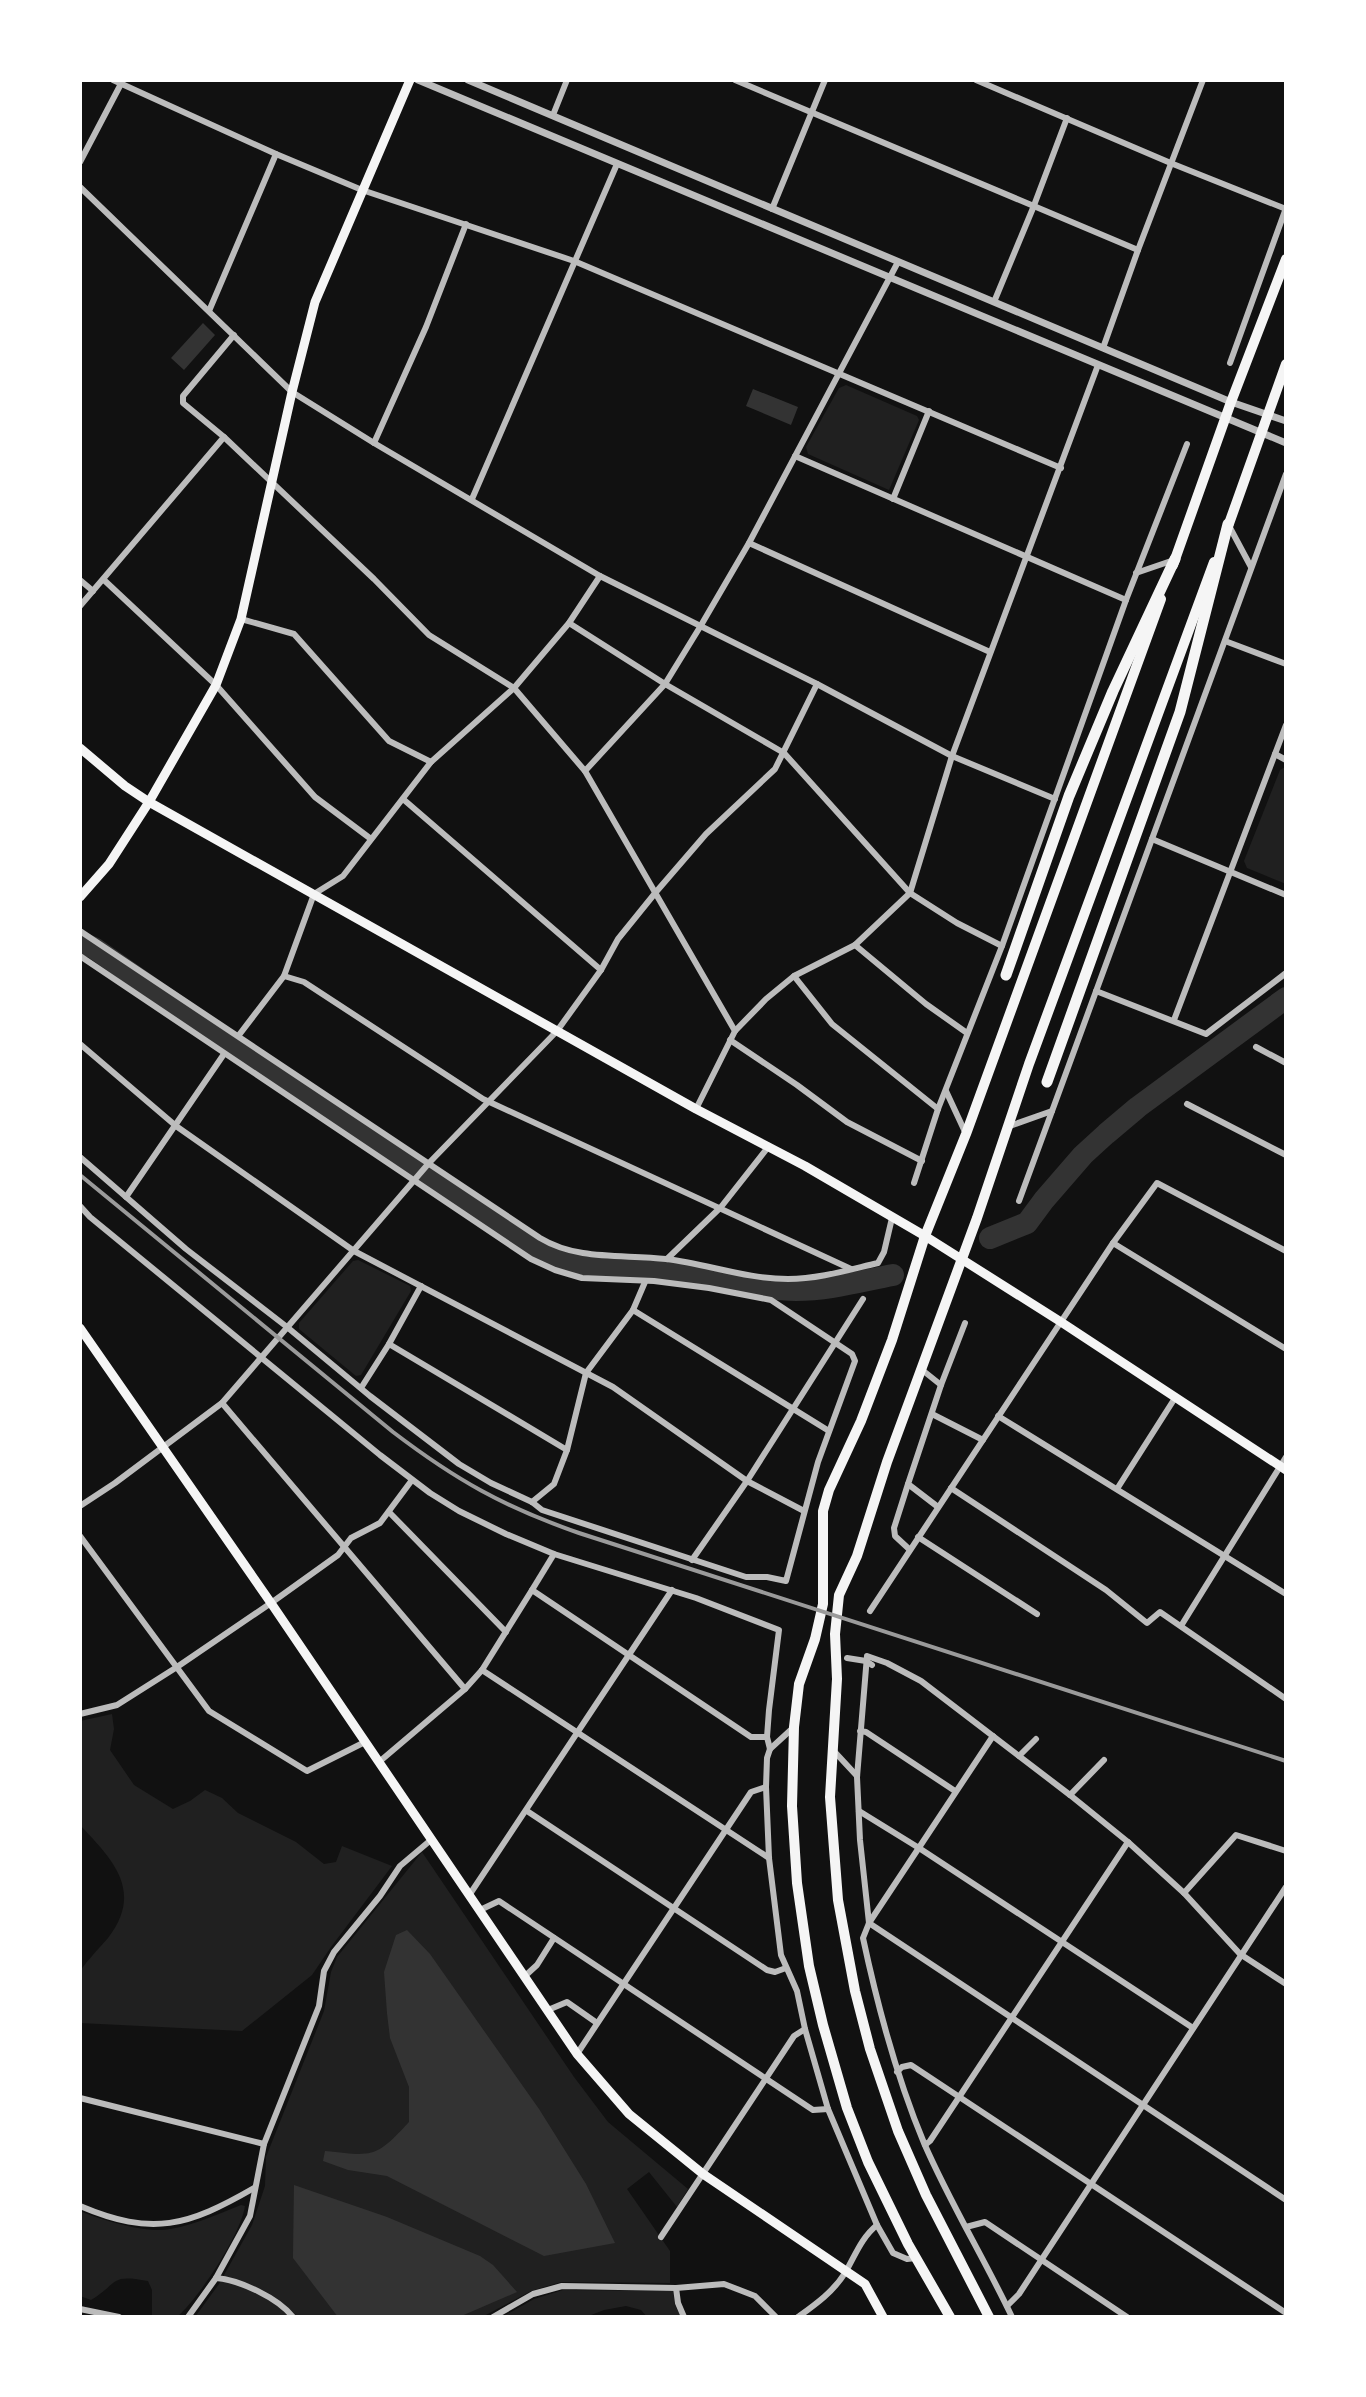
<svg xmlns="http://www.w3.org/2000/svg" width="1366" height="2397" viewBox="0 0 1366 2397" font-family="'Noto Sans',sans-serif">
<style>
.green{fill:#202020}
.water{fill:#333}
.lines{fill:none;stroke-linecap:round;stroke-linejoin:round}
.river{stroke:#333;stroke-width:22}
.minor{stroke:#bcbcbc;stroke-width:6}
.tertiary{stroke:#bcbcbc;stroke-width:7}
.primary{stroke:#f5f5f5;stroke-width:9}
.trunk{stroke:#f5f5f5;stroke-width:10}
.motorway{stroke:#f5f5f5;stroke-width:11}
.rail{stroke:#9a9a9a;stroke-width:4}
</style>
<rect width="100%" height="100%" fill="#111"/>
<g class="green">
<polygon points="846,385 917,416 919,420 889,490 808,454 806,447 839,388"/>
<polygon points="1285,767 1286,767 1286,884 1247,868 1244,861 1280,770"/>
<polygon points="358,1260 410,1286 411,1291 361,1375 356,1376 299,1329 299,1323 353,1261"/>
<path d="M112 1714 114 1729 110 1750 134 1785 173 1809 190 1801 205 1790 222 1798 238 1813 296 1842 324 1864 336 1862 342 1846 392 1866 331 1947 312 1975 242 2031 80 2023C80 2012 77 1981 80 1972 82 1966 102 1945 108 1938 144 1891 113 1860 80 1825V1721Z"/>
<polygon points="422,1852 574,2077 608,2122 688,2189 677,2207 649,2172 627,2189 670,2251 670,2283 561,2282 531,2291 482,2317 195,2317 219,2284 252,2225 265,2186 266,2157 324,2011 331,1972 337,1957"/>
<path d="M241 2205 245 2206C241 2234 199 2298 177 2317L152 2316V2290L148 2281C109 2274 120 2282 91 2300L80 2296V2211C101 2220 139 2231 161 2230 185 2229 219 2214 241 2205Z"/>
<polygon points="563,2290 673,2291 675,2305 681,2317 647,2317 641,2310 626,2306 604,2310 586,2317 502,2317 534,2299"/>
</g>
<g class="water">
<polygon points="203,323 215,335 184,370 171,358"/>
<polygon points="753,389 798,407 791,425 746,406"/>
<path d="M407 1930 430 1954 539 2109 586 2184 615 2243 544 2256 387 2176 348 2170 323 2161 325 2151C373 2156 375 2159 409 2122V2087L390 2038 387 2013 384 1972 396 1935Z"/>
<polygon points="294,2185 387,2217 480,2256 493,2265 517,2292 459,2317 338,2317 293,2258"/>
</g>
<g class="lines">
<g class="river">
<path d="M80 942 94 948 269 1070 533 1247C582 1273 640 1269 694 1275 729 1279 761 1290 796 1290 829 1290 861 1281 893 1275"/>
<polyline points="990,1238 1027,1223 1044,1200 1083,1155 1106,1134 1138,1107 1286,998"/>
</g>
<g class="minor">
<polyline points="113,80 276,154 362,190 574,261 1061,468"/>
<polyline points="735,80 1138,250"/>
<polyline points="976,80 1173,164 1286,209"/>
<polyline points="553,115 567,80"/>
<polyline points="80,162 123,80"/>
<polyline points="80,187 292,392 374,443 600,576 817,684 952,756 1055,799"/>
<polyline points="772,209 825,80"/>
<polyline points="994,302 1033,208 1067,118"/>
<polyline points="209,311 276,154"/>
<polyline points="1103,348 1138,250 1203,80"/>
<polyline points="1230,363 1286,208"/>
<polyline points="224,437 183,403 183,396 234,335"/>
<polyline points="374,443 426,327 466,224"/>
<polyline points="795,456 1126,600"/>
<polyline points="472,499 617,164"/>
<polyline points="893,499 929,411"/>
<polyline points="1228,524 1251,567"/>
<polyline points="749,543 990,652"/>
<polyline points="1136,573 1174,560"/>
<polyline points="80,580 93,591"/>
<polyline points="104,580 216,685 315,797 371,839"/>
<polyline points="80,606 224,437 374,579 429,635 514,688 585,771 735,1031"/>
<polyline points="241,619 294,634 389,741 431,762"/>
<polyline points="569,623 665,684 784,753 910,893 957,923 1002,946"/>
<polyline points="1225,641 1286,664"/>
<polyline points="1275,754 1286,760"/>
<polyline points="585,771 665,684 700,627 749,543 898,262"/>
<polyline points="403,799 601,970"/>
<polyline points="1152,839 1286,895"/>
<path d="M80 931 540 1238C578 1261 623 1254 666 1259 707 1264 747 1279 788 1279 819 1279 848 1270 878 1263L884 1252 892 1218"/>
<polyline points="855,945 926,1004 967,1033"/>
<polyline points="80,956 531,1259 555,1270 582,1278 654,1281 709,1288 771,1300 852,1354 855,1361 818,1462 786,1581 767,1577 746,1577 542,1510 532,1502 491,1483 459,1464 370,1396 287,1327 186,1249 80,1157"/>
<polyline points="284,976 304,982 483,1099 851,1269"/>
<polyline points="794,976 832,1024 938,1109"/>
<polyline points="1096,991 1206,1034 1286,973"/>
<polyline points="1174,1020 1286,725"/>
<polyline points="239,1035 284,976 314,894 343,876 431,762 514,688 569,623 600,576"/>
<polyline points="730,1040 797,1085 847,1122 922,1161"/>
<polyline points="80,1044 176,1126 354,1251 613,1387 747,1481 804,1511"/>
<polyline points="1256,1047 1286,1063"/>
<polyline points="946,1091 966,1134"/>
<polyline points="1187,1104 1286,1155"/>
<polyline points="696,1109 735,1031 766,999 794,976 855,945 910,893 952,756 1098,365"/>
<polyline points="1007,1127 1052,1111"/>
<polyline points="914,1183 938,1109 1002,946 1126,600 1187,444"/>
<polyline points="126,1197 224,1054"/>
<polyline points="1019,1201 1286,474"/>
<polyline points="80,1206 90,1217 380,1455 430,1493 459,1511 506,1534 554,1554 696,1598 779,1630 769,1710 767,1737 770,1749 767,1758 766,1787 769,1858 781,1955 797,1991 805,2029 828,2109 877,2225 893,2253 907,2259 916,2258"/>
<polyline points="1113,1243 1286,1349"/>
<polyline points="667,1259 721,1207 769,1146"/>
<polyline points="633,1310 829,1431"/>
<polyline points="389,1344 567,1450"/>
<polyline points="921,1369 941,1385"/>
<polyline points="361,1388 389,1344 421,1286"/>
<polyline points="222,1403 465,1689"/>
<polyline points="932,1414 983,1440"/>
<polyline points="998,1416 1286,1594"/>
<polyline points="908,1484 894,1528 895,1536 909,1549"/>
<polyline points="951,1488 1106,1590 1147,1623 1160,1612 1286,1699"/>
<polyline points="1117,1489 1175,1398"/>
<polyline points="532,1502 554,1484 567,1450 586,1373 633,1310 645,1282"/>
<polyline points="80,1506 115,1483 222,1403 429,1163 557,1031 601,970 618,939 656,892 706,834 775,769 817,684"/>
<polyline points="938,1507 908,1484 941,1385 965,1323"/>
<polyline points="389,1512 506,1632"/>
<polyline points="80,1536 209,1711 307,1771 365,1742"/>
<polyline points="918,1537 1037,1614"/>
<polyline points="692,1560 747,1481 863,1299"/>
<polyline points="532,1590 554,1554"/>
<polyline points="870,1611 1113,1243 1157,1183 1286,1251"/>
<polyline points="1181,1626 1286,1457"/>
<polyline points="847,1658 866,1661 872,1665"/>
<polyline points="482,1670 769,1858"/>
<polyline points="80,1714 117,1705 177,1667 271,1603 338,1555 351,1538 380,1523 412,1480"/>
<polyline points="860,1731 866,1732 955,1791"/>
<path d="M993 1736 869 1923 863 1938C878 2008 896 2076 924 2143 950 2203 984 2258 1012 2317"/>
<polyline points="770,1749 794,1727"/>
<polyline points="832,1749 857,1776"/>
<polyline points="1019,1756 1036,1739"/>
<polyline points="379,1762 465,1689 482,1670 532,1590 751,1737 767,1737"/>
<polyline points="1070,1795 1104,1760"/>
<polyline points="527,1811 767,1970 775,1972 786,1968"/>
<polyline points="859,1811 919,1848 1193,2028"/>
<polyline points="1184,1893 1236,1835 1286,1851"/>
<polyline points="470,1894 672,1590"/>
<polyline points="480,1910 499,1901 813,2110 828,2109"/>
<polyline points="869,1923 860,1840 857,1777 867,1656 887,1663 921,1681 1070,1795 1128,1842 1184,1893 1240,1954 1286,1984"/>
<polyline points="869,1923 1286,2200"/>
<polyline points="525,1976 537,1965 554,1938"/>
<polyline points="548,2010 567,2002 597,2023"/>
<polyline points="577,2054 751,1792 766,1787"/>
<polyline points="897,2072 902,2067 911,2065 1286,2313"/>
<polyline points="80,2098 264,2144"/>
<polyline points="925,2145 930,2141 1128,1842"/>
<path d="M80 2206C153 2237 188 2226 254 2188"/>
<polyline points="966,2227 985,2222 1127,2317"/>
<polyline points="661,2237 794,2036 805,2029"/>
<path d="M216 2278C240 2280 278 2298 293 2317"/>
<polyline points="676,2288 678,2303 684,2317"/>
<polyline points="1007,2306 1019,2294 1286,1887"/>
<polyline points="80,2309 119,2317"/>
<polyline points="188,2317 216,2278 250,2216 264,2144 319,2006 324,1971 334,1952 380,1896 400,1866 432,1839"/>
<polyline points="493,2317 533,2294 562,2286 676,2288 724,2284 755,2296 776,2317"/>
<path d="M798 2317C816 2304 833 2292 845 2273 855 2256 861 2238 877 2225"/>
</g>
<g class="tertiary">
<polyline points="418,80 1286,443"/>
<polyline points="468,80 1103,348 1231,402 1286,421"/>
</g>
<g class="primary">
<polyline points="80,748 125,786 149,802 696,1109 805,1166 925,1236 1061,1322 1286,1470"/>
<polyline points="80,897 109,864 149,802 216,685 241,619 292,392 315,302 410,80"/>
<polyline points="80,1328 271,1603 577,2054 629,2114 703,2174 865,2284 883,2317"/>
</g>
<g class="trunk">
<polyline points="1226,532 1286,364"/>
<polyline points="1173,565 1231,402 1286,259"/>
<polyline points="950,2317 908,2244 868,2162 847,2108 823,2025 809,1966 797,1883 792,1806 794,1727 799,1684 815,1639 823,1604 823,1511 829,1490 861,1421 892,1340 925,1236 966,1134 1161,599"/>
<polyline points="989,2317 926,2195 898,2131 870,2049 855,1991 838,1900 830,1797 837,1679 835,1634 839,1595 857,1556 887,1462 977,1218 1029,1064 1214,562"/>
</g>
<g class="motorway">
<polyline points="1006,975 1069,796 1113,691 1175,559"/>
<polyline points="1047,1082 1180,712 1228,524"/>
</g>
<path class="rail" d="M80 1175 393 1432C456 1480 504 1507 579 1533L1286 1761"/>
</g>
<rect width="1366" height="2397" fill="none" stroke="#ffffff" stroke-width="164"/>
</svg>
